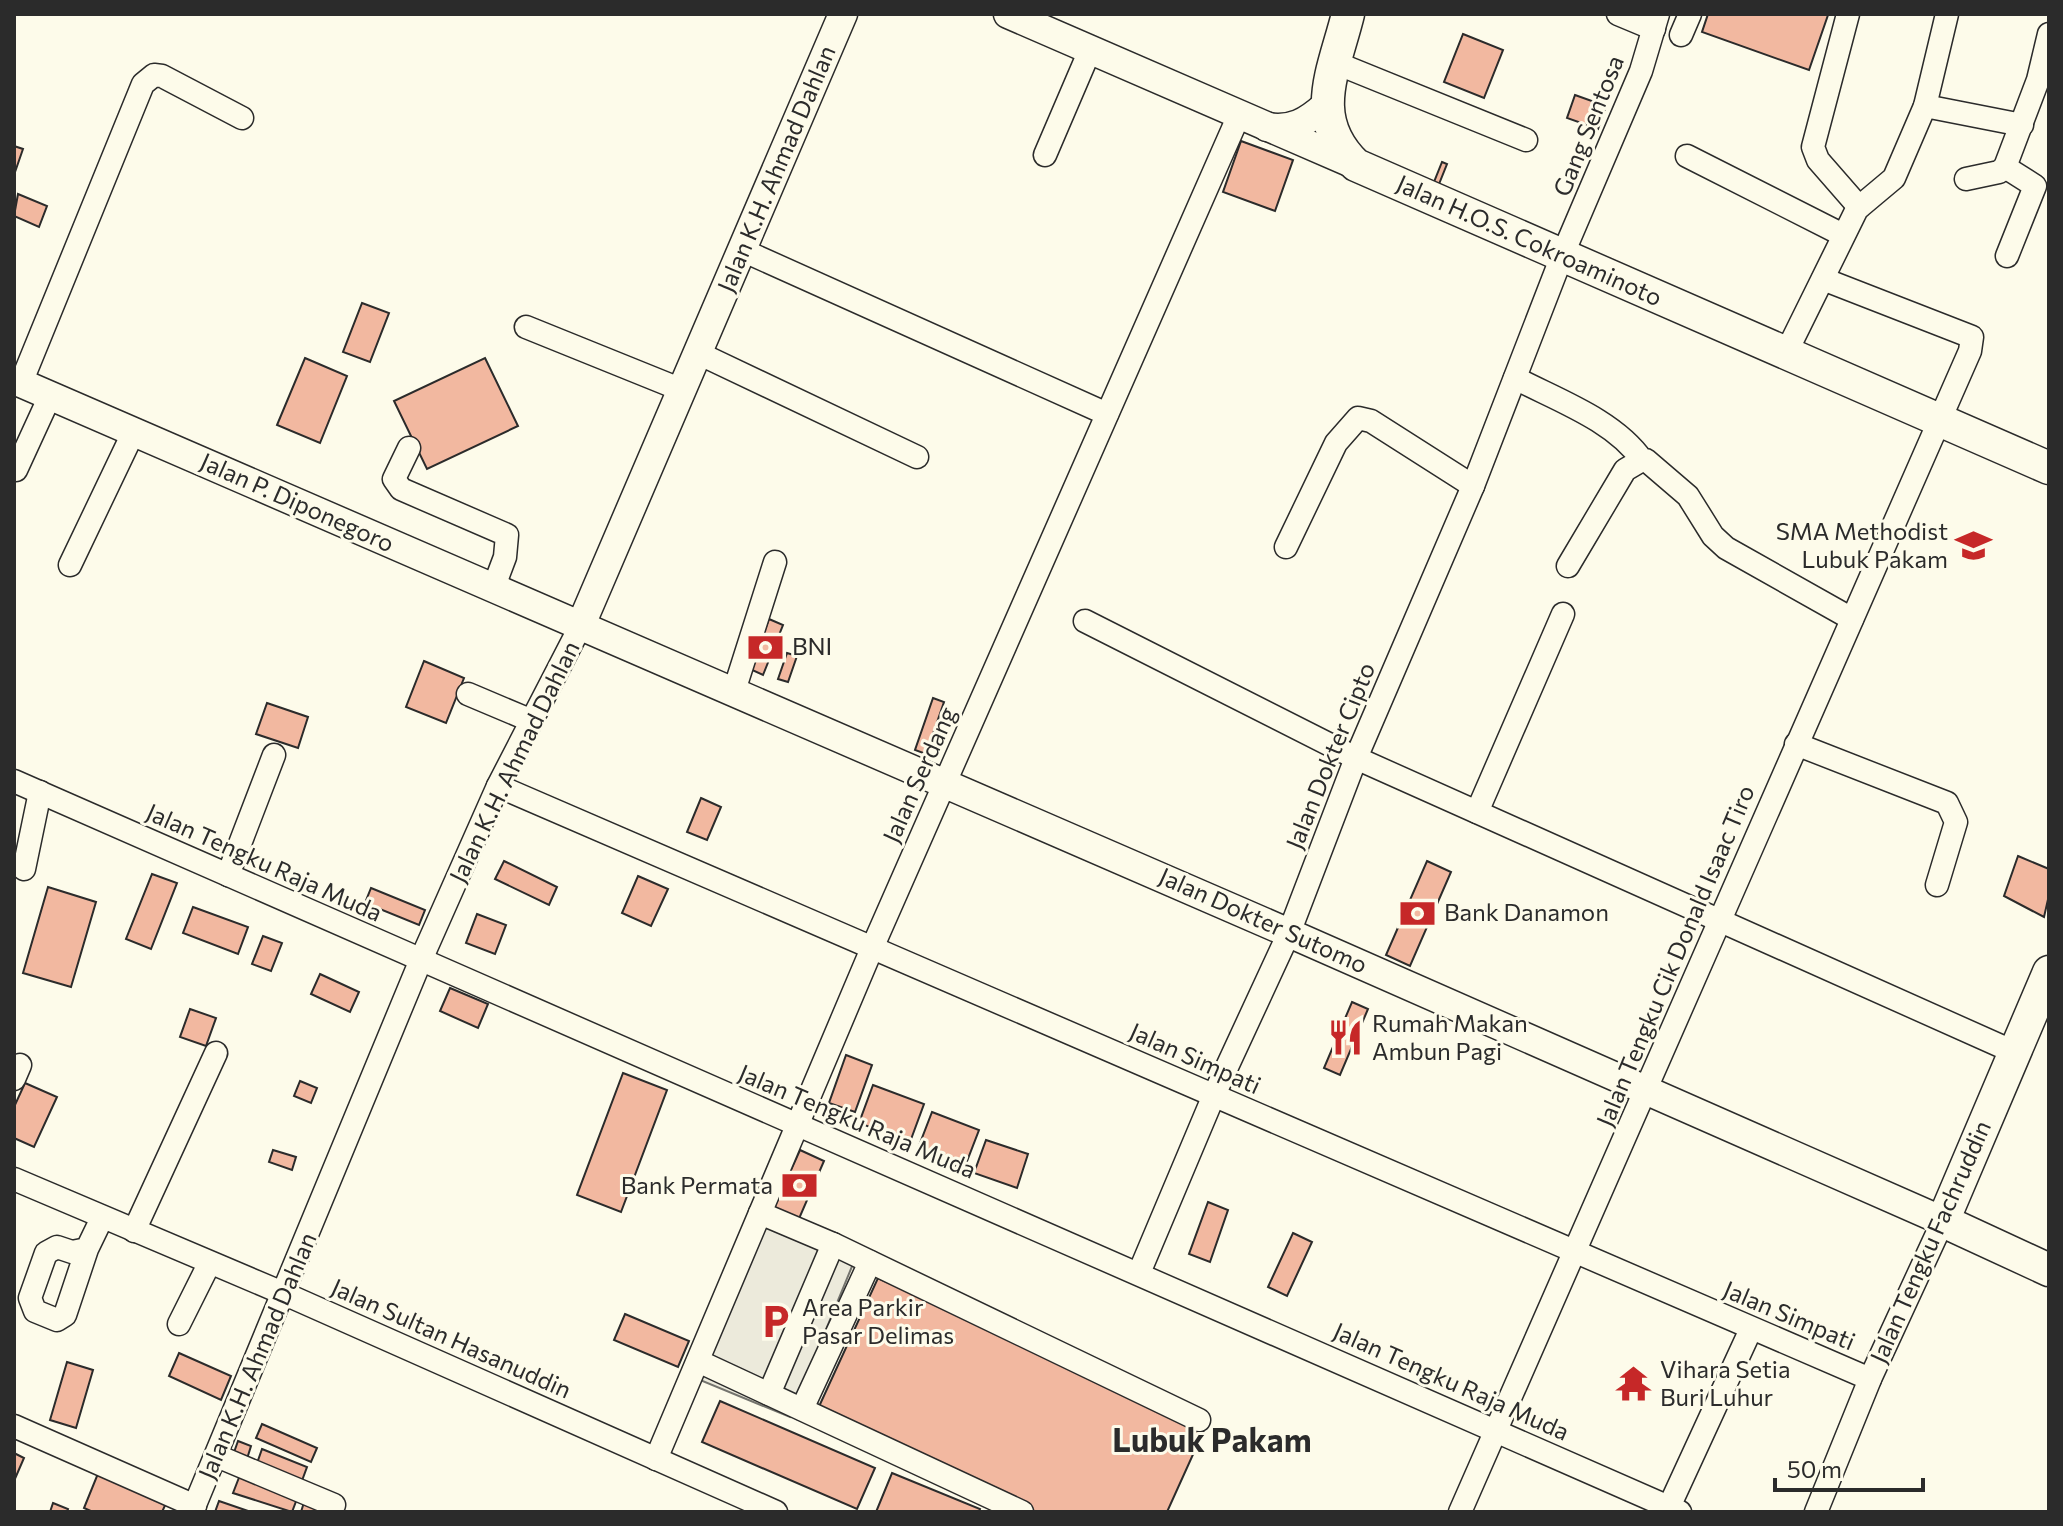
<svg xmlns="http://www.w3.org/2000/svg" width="2063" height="1526" viewBox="0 0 2063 1526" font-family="Commissioner,sans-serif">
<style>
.parking{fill:#eceadb;stroke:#74746e;stroke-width:2}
.building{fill:#f2b8a0;stroke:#2b2b2b;stroke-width:2}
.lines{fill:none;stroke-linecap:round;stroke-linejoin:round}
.minor-casing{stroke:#2b2b2b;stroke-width:25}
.major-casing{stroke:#2b2b2b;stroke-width:31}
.highway-casing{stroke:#2b2b2b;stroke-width:35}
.minor{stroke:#fdfbea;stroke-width:22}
.major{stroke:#fdfbea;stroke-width:28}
.highway{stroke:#fdfbea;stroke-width:32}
.labels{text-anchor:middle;stroke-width:6;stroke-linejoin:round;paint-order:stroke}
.street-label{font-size:24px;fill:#2b2b2b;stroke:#fdfbea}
.poi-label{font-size:24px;fill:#2b2b2b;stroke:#fdfbea;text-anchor:start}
.district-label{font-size:32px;font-weight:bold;fill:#2b2b2b;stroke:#fdfbea}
</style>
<rect width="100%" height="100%" fill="#fdfbea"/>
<polygon class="parking" points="763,1226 853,1264 790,1417 700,1380"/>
<g class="building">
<polygon points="1708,14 1827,14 1828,15 1809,70 1702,32"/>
<polygon points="1463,34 1503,50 1484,98 1444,82"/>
<polygon points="1575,95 1606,106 1598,129 1567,118"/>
<polygon points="1241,141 1293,160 1275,211 1223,192"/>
<polygon points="14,146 23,149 15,172 14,172"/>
<polygon points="1442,162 1447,164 1437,189 1432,187"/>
<polygon points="18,194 47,206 39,227 14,216"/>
<polygon points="362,303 389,313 370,362 343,352"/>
<polygon points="305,358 347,376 320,443 277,425"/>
<polygon points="485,358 518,426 427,469 394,401"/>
<polygon points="769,619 783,625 763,675 750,669"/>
<polygon points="787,653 797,656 788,682 778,679"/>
<polygon points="424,661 464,678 446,723 406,707"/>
<polygon points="933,698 944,702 926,754 915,750"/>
<polygon points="267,703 308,717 298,748 256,734"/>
<polygon points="701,798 721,807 707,840 687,832"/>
<polygon points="2018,856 2049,869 2049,895 2044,917 2004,896"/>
<polygon points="504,861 557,887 549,905 495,879"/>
<polygon points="1427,861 1451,872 1410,966 1386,955"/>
<polygon points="152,874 177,883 151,949 126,939"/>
<polygon points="638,876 668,889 651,926 622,913"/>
<polygon points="48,887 96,902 71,987 23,973"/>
<polygon points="371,888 425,910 419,925 365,903"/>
<polygon points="193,907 248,927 238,954 183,933"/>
<polygon points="477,914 506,925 495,954 466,943"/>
<polygon points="263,936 282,943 271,971 252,964"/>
<polygon points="320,974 359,992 350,1012 311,994"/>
<polygon points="450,988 488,1004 478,1028 440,1011"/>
<polygon points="1352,1002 1368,1009 1340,1075 1324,1068"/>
<polygon points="190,1009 216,1018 206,1046 180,1037"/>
<polygon points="846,1055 872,1065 855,1112 829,1103"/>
<polygon points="623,1073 667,1090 621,1212 577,1195"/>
<polygon points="300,1081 317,1088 311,1103 294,1096"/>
<polygon points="25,1083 57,1097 34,1147 14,1138 14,1107"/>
<polygon points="873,1085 924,1104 910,1142 859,1123"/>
<polygon points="932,1112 979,1130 964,1169 917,1151"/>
<polygon points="986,1140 1028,1154 1017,1188 974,1173"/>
<polygon points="273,1150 296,1157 292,1170 269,1162"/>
<polygon points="800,1150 824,1161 798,1221 773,1210"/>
<polygon points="1208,1202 1228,1210 1210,1262 1189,1254"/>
<polygon points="1293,1233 1312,1242 1287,1296 1268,1287"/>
<polygon points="878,1278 1205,1428 1167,1512 1031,1512 816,1413"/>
<polygon points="625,1314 689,1341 678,1367 614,1340"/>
<polygon points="179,1353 231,1376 221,1400 169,1376"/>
<polygon points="67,1362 93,1370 76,1428 50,1420"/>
<polygon points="720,1401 875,1468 857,1509 702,1442"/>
<polygon points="262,1424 317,1448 311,1462 256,1438"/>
<polygon points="238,1441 251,1446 246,1462 232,1458"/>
<polygon points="262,1449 307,1467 300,1486 255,1469"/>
<polygon points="14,1453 24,1458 14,1481"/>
<polygon points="99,1471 168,1499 162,1512 93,1512 84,1508"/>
<polygon points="892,1473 980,1509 979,1512 876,1512"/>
<polygon points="240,1475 298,1496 292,1512 233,1493"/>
<polygon points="305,1499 338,1512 301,1512"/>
<polygon points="219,1501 251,1512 215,1512"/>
<polygon points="53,1503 68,1509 67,1512 50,1512"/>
</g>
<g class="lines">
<defs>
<g id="minor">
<polyline points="1618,14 1654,29"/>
<polyline points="1848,14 1813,147 1818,160 1859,207"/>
<polyline points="1681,35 1690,14"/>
<polyline points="1336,63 1526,140"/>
<polyline points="1925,106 2022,125"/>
<polyline points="1045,155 1090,50"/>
<polyline points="1687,156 1843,235"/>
<polyline points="2005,167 2035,186 2007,256"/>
<polyline points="1966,179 1999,172 2005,167 2038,80 2049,34"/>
<polyline points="742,250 1107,414"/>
<polyline points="526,327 682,390"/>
<polyline points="698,353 917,457"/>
<polyline points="1786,353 1857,209 1894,178 1925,106 1947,14"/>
<path d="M1515 378C1557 400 1614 420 1642 460H1646L1688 496 1713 536 1726 548 1852 619"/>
<polyline points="21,383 143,84 154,75 162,76 242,118"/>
<polyline points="409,448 394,479 401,489 507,535 505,557 493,589"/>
<polyline points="16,470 50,396"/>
<polyline points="1286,547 1336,443 1358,418 1371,421 1473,486"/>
<polyline points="70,565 134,431"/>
<polyline points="1568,566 1625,470 1642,460"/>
<polyline points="1085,621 1356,758 2014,1052"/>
<polyline points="734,691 775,562"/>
<polyline points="468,694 532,721"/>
<polyline points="1796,744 1947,803 1956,822 1937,885"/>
<polyline points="14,781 1680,1512"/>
<polyline points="498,786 1870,1379"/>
<polyline points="1477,812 1563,614"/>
<polyline points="24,869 40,792"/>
<polyline points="228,875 274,755"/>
<polyline points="14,1079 20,1065"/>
<polyline points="14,1179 285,1294 776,1512"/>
<polyline points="760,1213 833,1244 1199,1420"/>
<polyline points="134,1231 216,1053"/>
<polyline points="87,1249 72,1252 57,1247 46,1253 30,1298 35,1311 57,1320 65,1315 87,1249 102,1218"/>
<polyline points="1139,1273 1214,1095 1289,933 1356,758 1473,486 1562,256 1641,71 1658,14"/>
<polyline points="179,1324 209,1264"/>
<polyline points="698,1361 1022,1512"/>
<polyline points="769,1394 833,1244"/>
<polyline points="802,1409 870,1262"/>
<polyline points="14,1426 195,1506"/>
<polyline points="217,1456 334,1505"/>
<polyline points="656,1459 873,946 1239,115"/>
<polyline points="1669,1507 1751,1329"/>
<polyline points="192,1512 420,962 498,786 580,627"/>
<polyline points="1460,1512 1970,351 1972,337 1823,279"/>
<polyline points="1816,1512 1870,1379 1943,1221"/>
</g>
<g id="major">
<polyline points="1008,14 1356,165"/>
<path d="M1267 127C1292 131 1307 122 1325 106"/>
<polyline points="14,380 1289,933 1943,1221"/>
<polyline points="580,627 843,14"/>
</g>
<g id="highway">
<path d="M1348 14C1334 71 1307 118 1356 165L2049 468"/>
<polyline points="2049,972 1943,1221 2049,1270"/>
</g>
</defs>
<use href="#minor" class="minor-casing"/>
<use href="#major" class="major-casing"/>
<use href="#highway" class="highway-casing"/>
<use href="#minor" class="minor"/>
<use href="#major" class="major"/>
<use href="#highway" class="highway"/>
</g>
<defs>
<symbol id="school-bare" viewBox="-9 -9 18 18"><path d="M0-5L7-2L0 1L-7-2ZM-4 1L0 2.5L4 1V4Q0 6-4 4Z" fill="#c62828" stroke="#fdfbea" stroke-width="2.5" paint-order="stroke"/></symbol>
<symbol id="bank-bare" viewBox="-9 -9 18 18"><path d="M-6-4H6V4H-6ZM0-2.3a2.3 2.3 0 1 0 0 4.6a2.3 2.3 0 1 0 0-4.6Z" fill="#c62828" stroke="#fdfbea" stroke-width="2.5" paint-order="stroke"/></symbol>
<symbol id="restaurant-bare" viewBox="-9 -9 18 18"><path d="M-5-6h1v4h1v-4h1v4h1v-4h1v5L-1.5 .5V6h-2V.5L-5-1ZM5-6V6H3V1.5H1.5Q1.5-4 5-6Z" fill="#c62828" stroke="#fdfbea" stroke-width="2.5" paint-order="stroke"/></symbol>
<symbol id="parking-bare" viewBox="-9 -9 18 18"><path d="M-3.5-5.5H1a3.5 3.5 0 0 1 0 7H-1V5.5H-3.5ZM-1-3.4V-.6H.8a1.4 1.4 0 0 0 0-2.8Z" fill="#c62828" stroke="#fdfbea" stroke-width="2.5" paint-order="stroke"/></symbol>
<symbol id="temple-bare" viewBox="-9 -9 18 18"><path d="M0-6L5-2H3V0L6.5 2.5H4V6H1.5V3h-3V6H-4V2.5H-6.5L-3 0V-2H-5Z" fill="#c62828" stroke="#fdfbea" stroke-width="2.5" paint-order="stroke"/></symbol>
</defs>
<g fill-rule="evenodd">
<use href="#school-bare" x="1948" y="520" width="51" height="51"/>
<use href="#bank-bare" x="740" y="622" width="51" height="51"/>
<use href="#bank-bare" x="1392" y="888" width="51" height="51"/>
<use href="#restaurant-bare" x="1320" y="1012" width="51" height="51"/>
<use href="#bank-bare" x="774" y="1160" width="51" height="51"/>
<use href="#parking-bare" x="750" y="1296" width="51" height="51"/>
<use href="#temple-bare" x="1608" y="1358" width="51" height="51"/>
</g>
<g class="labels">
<g class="street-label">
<text transform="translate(1589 126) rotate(-68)" y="8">Gang Sentosa</text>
<text transform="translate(777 169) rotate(-67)" y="8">Jalan K.H. Ahmad Dahlan</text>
<text transform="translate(1529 241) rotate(24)" y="8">Jalan H.O.S. Cokroaminoto</text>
<text transform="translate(297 503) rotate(24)" y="8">Jalan P. Diponegoro</text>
<text transform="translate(1331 756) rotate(-68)" y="8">Jalan Dokter Cipto</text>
<text transform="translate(515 762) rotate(-64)" y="8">Jalan K.H. Ahmad Dahlan</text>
<text transform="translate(920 775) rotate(-66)" y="8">Jalan Serdang</text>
<text transform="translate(264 863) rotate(24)" y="8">Jalan Tengku Raja Muda</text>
<text transform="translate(1263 921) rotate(24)" y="8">Jalan Dokter Sutomo</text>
<text transform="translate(1676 956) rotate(-67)" y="8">Jalan Tengku Cik Donald Isaac Tiro</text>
<text transform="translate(1195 1059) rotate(24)" y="8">Jalan Simpati</text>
<text transform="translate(857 1122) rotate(23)" y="8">Jalan Tengku Raja Muda</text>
<text transform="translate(1931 1242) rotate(-66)" y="8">Jalan Tengku Fachruddin</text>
<text transform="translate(1789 1316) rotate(23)" y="8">Jalan Simpati</text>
<text transform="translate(451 1339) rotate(24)" y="8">Jalan Sultan Hasanuddin</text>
<text transform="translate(258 1356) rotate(-67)" y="8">Jalan K.H. Ahmad Dahlan</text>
<text transform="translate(1451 1382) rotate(24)" y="8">Jalan Tengku Raja Muda</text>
</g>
<g class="poi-label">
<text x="1948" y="540" text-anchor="end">SMA Methodist<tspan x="1948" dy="28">Lubuk Pakam</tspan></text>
<text x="792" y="655">BNI</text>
<text x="1444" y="921">Bank Danamon</text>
<text x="1372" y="1032">Rumah Makan<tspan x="1372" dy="28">Ambun Pagi</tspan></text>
<text x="773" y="1194" text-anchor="end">Bank Permata</text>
<text x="802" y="1316">Area Parkir<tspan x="802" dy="28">Pasar Delimas</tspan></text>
<text x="1660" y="1378">Vihara Setia<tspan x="1660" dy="28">Buri Luhur</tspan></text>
</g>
<g class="district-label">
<text x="1212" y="1452">Lubuk Pakam</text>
</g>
</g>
<rect width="2063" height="1526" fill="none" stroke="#2b2b2b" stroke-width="32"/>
<path d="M1775 1478v12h148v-12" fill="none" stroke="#2b2b2b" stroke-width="4"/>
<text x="1787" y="1478" font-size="24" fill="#2b2b2b" stroke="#fdfbea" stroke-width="6" paint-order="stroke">50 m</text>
</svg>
